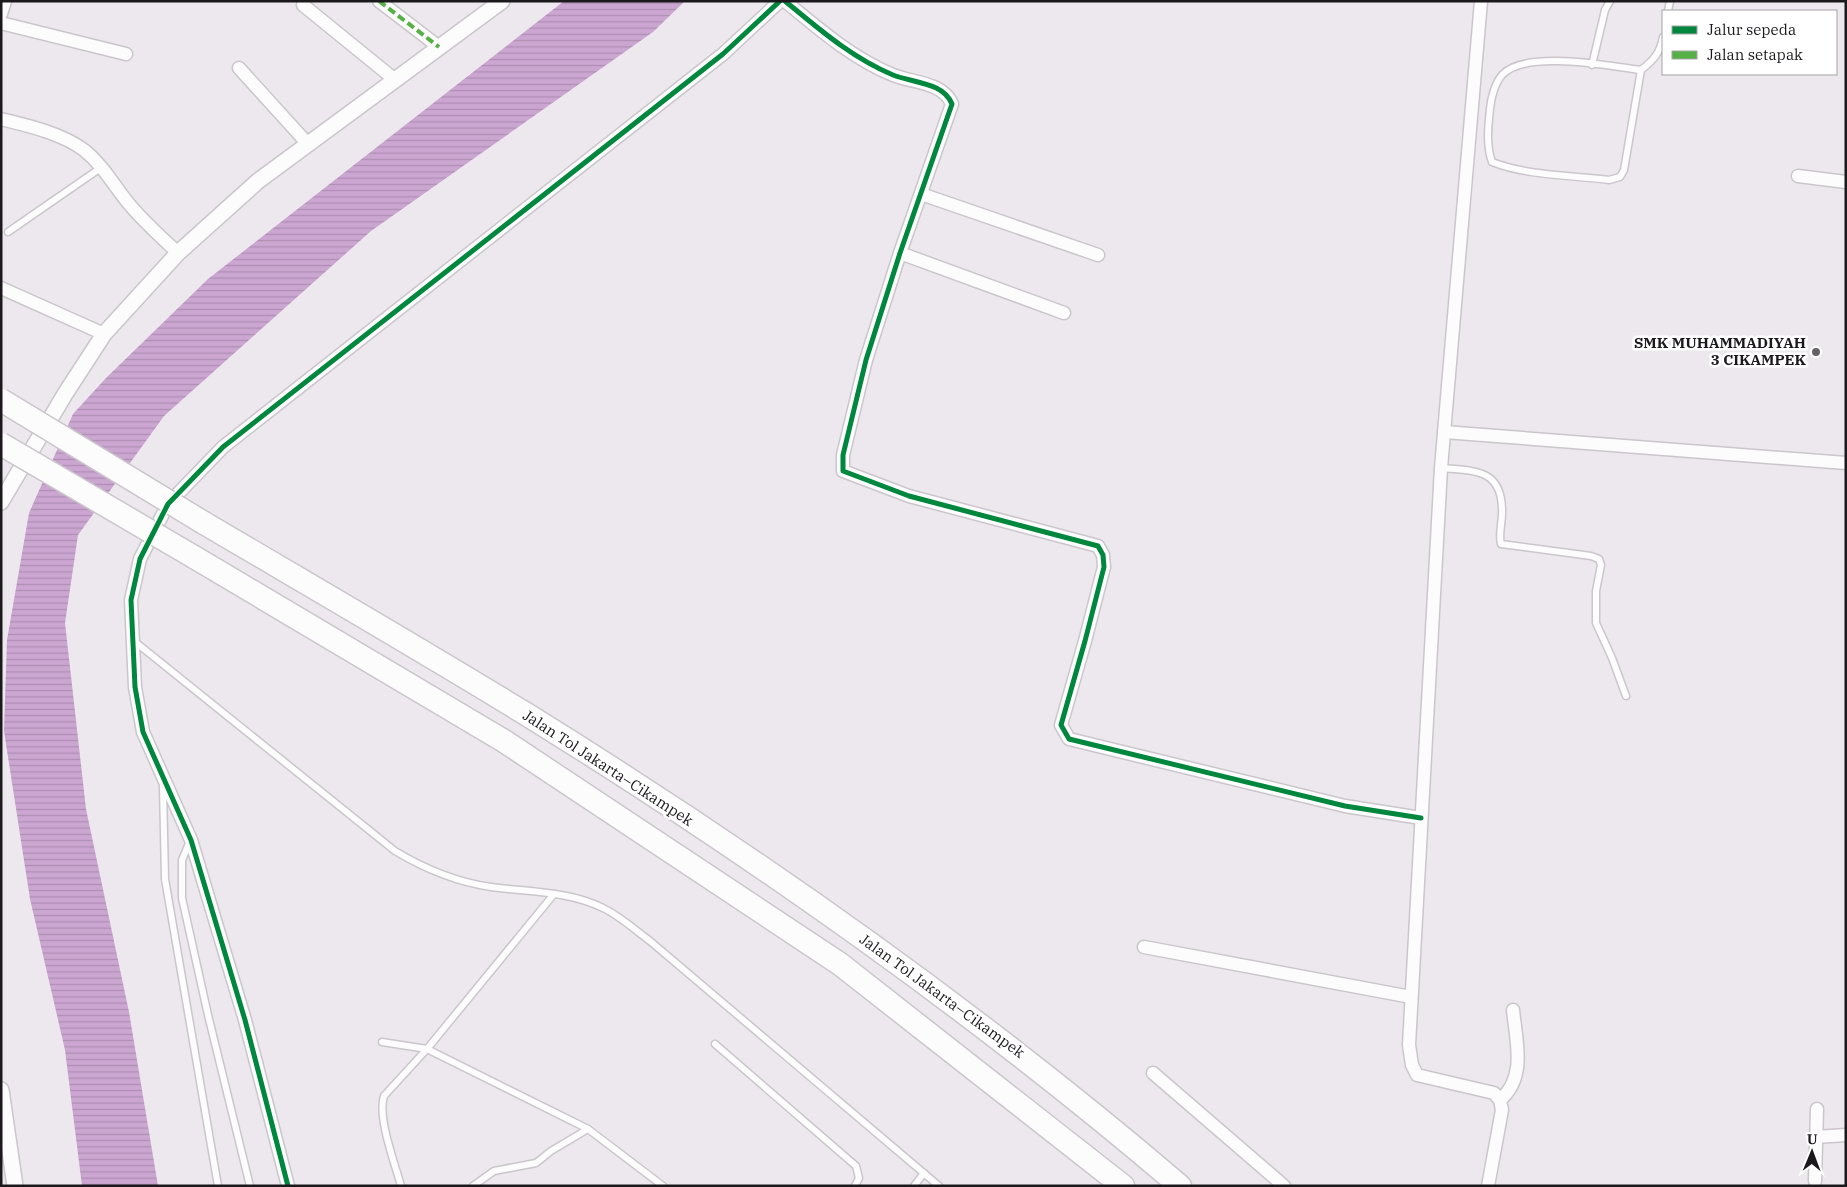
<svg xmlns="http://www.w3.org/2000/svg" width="1847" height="1187" viewBox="0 0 1847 1187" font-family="'IBM Plex Serif',serif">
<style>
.water{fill:url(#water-rules)}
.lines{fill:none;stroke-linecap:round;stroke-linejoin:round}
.service-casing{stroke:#cac6cb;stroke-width:9}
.minor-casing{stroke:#cac6cb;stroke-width:15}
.tertiary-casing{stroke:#cac6cb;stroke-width:18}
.motorway-casing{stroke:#cac6cb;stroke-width:25}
.service{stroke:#fcfcfc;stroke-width:6}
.minor{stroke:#fcfcfc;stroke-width:12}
.tertiary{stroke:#fcfcfc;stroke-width:15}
.motorway{stroke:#fcfcfc;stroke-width:22}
.motorway-bridge-casing{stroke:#cac6cb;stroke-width:25;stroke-linecap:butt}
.motorway-bridge{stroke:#fcfcfc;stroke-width:22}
.quiet{stroke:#55b145;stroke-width:4;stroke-dasharray:8 4;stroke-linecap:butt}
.cycleway-casing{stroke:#fff;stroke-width:8}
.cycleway{stroke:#00873e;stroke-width:5}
.poi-dot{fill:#656166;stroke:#fff;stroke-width:2}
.labels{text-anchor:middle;stroke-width:5;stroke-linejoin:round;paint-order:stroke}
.poi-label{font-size:15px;font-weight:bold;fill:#1c191d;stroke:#fff;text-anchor:end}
.street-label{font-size:15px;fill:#1c191d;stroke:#fff}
</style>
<defs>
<pattern id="water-rules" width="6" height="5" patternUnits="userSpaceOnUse" patternTransform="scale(1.25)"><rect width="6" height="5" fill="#cba6d1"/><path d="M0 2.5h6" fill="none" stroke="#ae8eb3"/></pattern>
</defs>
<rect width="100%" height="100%" fill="#ede8ee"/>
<polygon class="water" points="564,1 685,1 653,32 371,231 164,416 78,535 65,623 86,809 129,1012 158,1186 82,1186 65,1050 30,899 4,731 7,640 29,513 73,414 106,378 208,279"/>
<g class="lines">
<defs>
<g id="service">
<polyline points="1668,11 1670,1"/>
<polyline points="1592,65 1605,10 1610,1"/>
<path d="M1641 70 1624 170 1620 177 1609 180C1571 175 1528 176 1492 162 1486 145 1488 127 1490 109 1491 98 1495 82 1503 74 1527 50 1608 66 1641 70 1654 60 1660 53 1663 37"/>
<polyline points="8,232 102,167"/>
<path d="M1441 468C1473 471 1501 468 1502 509 1503 521 1498 533 1501 544L1591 556 1599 559 1601 565 1596 591V623L1612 658 1626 696"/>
<path d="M134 641 395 851C425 869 456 882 491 887 528 892 569 891 603 908 620 916 635 930 650 941L939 1186"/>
<polyline points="163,787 165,879 218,1186"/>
<polyline points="190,841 182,860 182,898 208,1015 250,1186"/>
<polyline points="382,1042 427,1049 588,1129 663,1186"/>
<polyline points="715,1044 856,1166 859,1178 855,1186"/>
<path d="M401 1186C395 1164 377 1117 384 1096L427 1049 554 894"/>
<polyline points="473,1186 494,1171 536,1163 551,1151 588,1129"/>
<polyline points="914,1186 924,1173"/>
</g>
<g id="minor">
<polyline points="379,1 439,47"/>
<path d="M785 1C819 29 852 58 893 75 913 83 943 82 952 104L900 253 866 360 843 455V471L909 496 1098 546 1103 555 1104 567 1085 641 1061 725 1069 739 1345 806 1421 818"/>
<polyline points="1481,1 1441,468 1409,1045 1412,1065 1417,1075 1494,1093 1500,1100 1502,1110 1488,1186"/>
<polyline points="303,5 394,79"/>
<polyline points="1,14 5,1"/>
<polyline points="1,23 126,54"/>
<polyline points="239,68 307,143"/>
<path d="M1 119C29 126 61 133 84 150 103 165 114 186 129 204 144 222 161 237 178 253"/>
<polyline points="1798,176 1846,182"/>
<polyline points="921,194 1098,255"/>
<polyline points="900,253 1064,313"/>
<polyline points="1,288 104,334"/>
<polyline points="1444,432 1846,463"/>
<polyline points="1144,947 1411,997"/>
<polyline points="1153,1073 1284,1186"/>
<path d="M1500 1100C1527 1077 1516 1041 1513 1010"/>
<polyline points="1815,1137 1846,1135"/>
<polyline points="1815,1181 1817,1109"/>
<polyline points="288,1186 245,1020 191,840 143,732 135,687 131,600 140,559 168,504 223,447 723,54 780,1"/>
</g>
<g id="tertiary">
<polyline points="1,502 65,394 104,334 178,253 258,181 502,1"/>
<polyline points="1,1090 15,1186"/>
</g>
<g id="motorway">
<path d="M204 523C311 586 420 649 526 714 755 856 975 1011 1180 1186"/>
<polyline points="194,557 504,741 840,964 1123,1186"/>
</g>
</defs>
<use href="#service" class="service-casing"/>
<use href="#minor" class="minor-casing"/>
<use href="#tertiary" class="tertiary-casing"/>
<use href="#motorway" class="motorway-casing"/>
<use href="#service" class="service"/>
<use href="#minor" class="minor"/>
<use href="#tertiary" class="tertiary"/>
<use href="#motorway" class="motorway"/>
<defs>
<g id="motorway-bridge">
<polyline points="1,400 204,523"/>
<polyline points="1,444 194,557"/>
</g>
</defs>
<use href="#motorway-bridge" class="motorway-bridge-casing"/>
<use href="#motorway-bridge" class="motorway-bridge"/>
<polyline class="quiet" points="379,1 439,47"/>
<defs>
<g id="cycleway">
<path d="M785 1C819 29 852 58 893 75 913 83 943 82 952 104L900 253 866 360 843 455V471L909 496 1098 546 1103 555 1104 567 1085 641 1061 725 1069 739 1345 806 1421 818"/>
<polyline points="288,1186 245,1020 191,840 143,732 135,687 131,600 140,559 168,504 223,447 723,54 780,1"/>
</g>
</defs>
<use href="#cycleway" class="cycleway-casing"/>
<use href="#cycleway" class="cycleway"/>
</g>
<circle class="poi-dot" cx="1816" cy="352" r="5"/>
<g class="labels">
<g class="poi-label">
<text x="1806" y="348">SMK MUHAMMADIYAH<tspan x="1806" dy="17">3 CIKAMPEK</tspan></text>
</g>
<g class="street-label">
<text transform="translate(608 768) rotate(33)" y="5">Jalan Tol Jakarta–Cikampek</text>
<text transform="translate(942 996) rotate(36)" y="5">Jalan Tol Jakarta–Cikampek</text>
</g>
</g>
<rect width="1847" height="1187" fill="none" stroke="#1c191d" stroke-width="5"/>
<rect x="1662" y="10" width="175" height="65" fill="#ffffff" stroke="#a4a3a5"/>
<rect x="1672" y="26" width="25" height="8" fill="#00873e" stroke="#a4a3a5"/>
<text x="1707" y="35" font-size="15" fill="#1c191d">Jalur sepeda</text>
<rect x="1672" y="51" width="25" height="8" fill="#55b145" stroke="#a4a3a5"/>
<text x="1707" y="60" font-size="15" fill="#1c191d">Jalan setapak</text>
<g transform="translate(1812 1152) rotate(1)" stroke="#ffffff" stroke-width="4" paint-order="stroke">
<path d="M0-4L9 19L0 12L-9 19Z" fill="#1c191d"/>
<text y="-8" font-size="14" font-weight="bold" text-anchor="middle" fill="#1c191d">U</text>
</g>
</svg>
